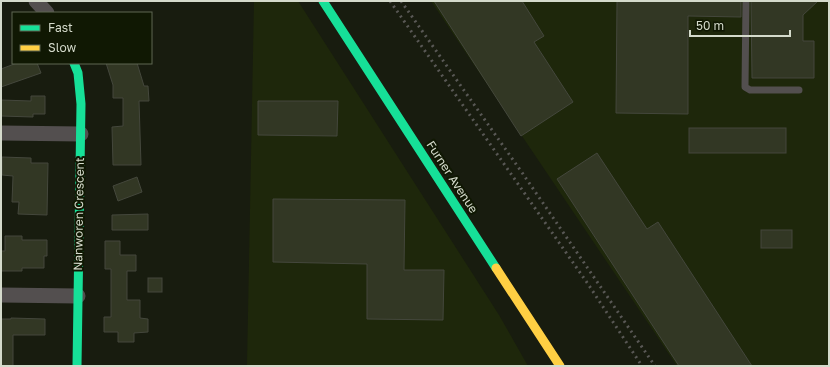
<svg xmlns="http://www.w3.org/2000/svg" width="830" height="367" viewBox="0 0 830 367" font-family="'Golos Text',sans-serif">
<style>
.built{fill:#1e270b}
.building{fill:#323724;stroke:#44473c}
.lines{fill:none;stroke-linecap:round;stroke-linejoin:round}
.lane{stroke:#534f4f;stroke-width:7}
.street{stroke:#534f4f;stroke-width:15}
.fast{stroke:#16e098;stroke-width:9}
.slow{stroke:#ffcf43;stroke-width:9}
.rail{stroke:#595855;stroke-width:3;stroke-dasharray:2 4;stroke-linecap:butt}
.labels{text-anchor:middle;stroke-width:4;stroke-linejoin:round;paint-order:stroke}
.street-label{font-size:12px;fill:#d4dacb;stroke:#101803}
</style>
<rect width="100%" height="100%" fill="#181c0f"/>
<g class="built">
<polygon points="254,1 298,1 499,315 528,366 247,366"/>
<polygon points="431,1 829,1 829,366 677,366"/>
</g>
<g class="building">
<polygon points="434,1 522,1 544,36 534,42 573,102 521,136"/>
<polygon points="617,1 741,1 741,17 688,16 688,114 616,113"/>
<polygon points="751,1 818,1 803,15 803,41 814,41 814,78 752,78"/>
<polygon points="17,63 37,63 41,73 1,87 1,69"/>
<polygon points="106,63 137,63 144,86 148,86 149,101 139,101 141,165 113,165 112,127 123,126 123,98 113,98 113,85"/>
<polygon points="31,96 45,96 45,114 33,114 33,117 1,116 1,100 31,101"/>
<polygon points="258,101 338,101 337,136 258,135"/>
<rect x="689" y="128" width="97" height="25"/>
<polygon points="597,153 647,229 658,222 752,366 679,366 557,179"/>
<polygon points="2,157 31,158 31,163 48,163 47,215 18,214 19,202 12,202 13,176 2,175"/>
<polygon points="137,177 142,192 118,201 113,186"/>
<polygon points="273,199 405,200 404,270 444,270 443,320 367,319 367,264 273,262"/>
<polygon points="148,214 148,230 112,230 112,215"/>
<rect x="761" y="230" width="31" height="18"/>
<polygon points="5,236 22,236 22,240 47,240 47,256 44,256 44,268 22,268 22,271 1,271 1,251 5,251"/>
<polygon points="105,241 120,241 120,255 136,255 136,271 127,271 127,300 140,300 140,318 148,319 148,332 134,333 134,342 118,342 118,332 104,332 104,317 111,317 111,269 105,269"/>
<rect x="148" y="278" width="14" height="14"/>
<polygon points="11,318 45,319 45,335 13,335 13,366 1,366 1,319 11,319"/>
</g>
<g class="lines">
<polyline class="lane" points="746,1 745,87 750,90 799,90"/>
<g class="street">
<polyline points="36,1 47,13"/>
<polyline points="1,133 81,134"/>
<polyline points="1,295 78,296"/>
</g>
<g class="fast">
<polyline points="323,1 496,268"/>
<polyline points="74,63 78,73 81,104 77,366"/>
</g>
<polyline class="slow" points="496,268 560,366"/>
<g class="rail">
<polyline points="390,1 588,284 642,366"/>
<polyline points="401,1 523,174 655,366"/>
</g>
</g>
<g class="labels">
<g class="street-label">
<text transform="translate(452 177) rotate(57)" y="4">Furner Avenue</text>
<text transform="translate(79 214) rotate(-89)" y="4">Nanworen Crescent</text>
</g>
</g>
<rect width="830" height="367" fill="none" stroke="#d4dacb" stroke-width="4"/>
<rect x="12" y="12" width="140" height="52" fill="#101803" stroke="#5e6653"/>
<rect x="20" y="25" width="20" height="6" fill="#16e098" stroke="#5e6653"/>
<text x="48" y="32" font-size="12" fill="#d4dacb">Fast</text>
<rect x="20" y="45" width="20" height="6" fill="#ffcf43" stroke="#5e6653"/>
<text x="48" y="52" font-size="12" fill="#d4dacb">Slow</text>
<path d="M690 30v6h100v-6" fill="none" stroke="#d4dacb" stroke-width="2"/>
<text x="696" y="30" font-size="12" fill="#d4dacb" stroke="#101803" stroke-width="3" paint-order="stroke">50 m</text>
</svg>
